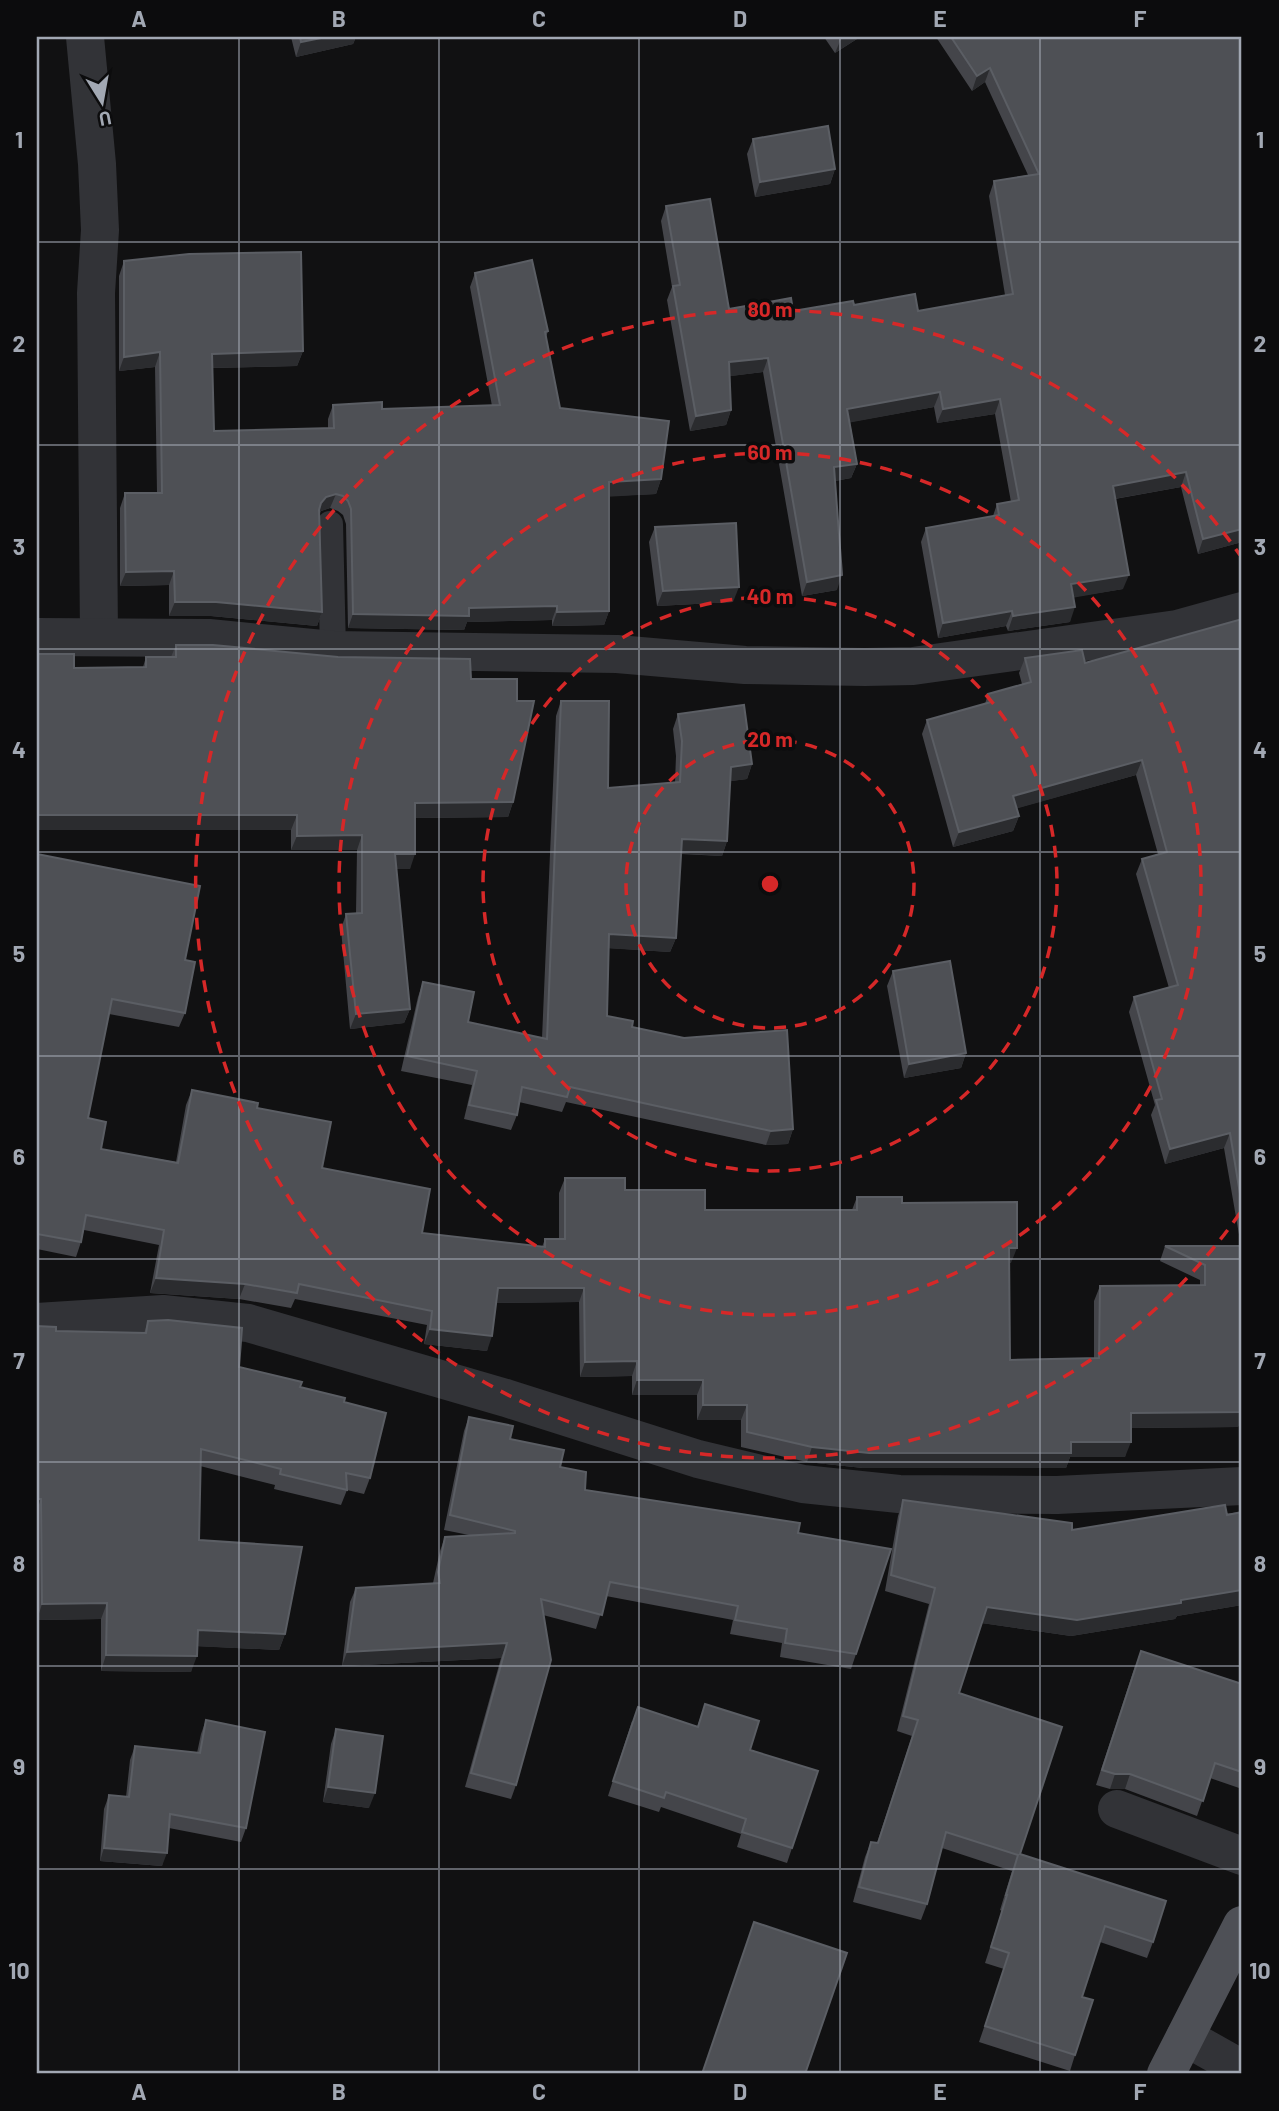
<svg xmlns="http://www.w3.org/2000/svg" width="1279" height="2111" viewBox="0 0 1279 2111" font-family="Barlow,sans-serif">
<style>
.lines{fill:none;stroke-linecap:round;stroke-linejoin:round}
.service{stroke:#323337;stroke-width:26}
.minor{stroke:#323337;stroke-width:38}
.primary{stroke:#4e5056;stroke-width:38}
.wall{fill:#44454a}
.shaded-wall{fill:#2b2c2f}
.building{fill:#4e5055;stroke:#5b5e64;stroke-width:2}
.grid{fill:none;stroke:#a2a8b3;stroke-width:2;stroke-opacity:0.55}
.ring{fill:none;stroke:#d62828;stroke-width:3.5;stroke-dasharray:12 9}
.centre{fill:#d62828;stroke:#0c0c0d;stroke-width:3.5}
.ring-label{font-size:21px;text-anchor:middle;font-weight:bold;fill:#d62828;stroke:#0c0c0d;stroke-width:7;stroke-linejoin:round;paint-order:stroke}
.neatline{fill:none;stroke:#a2a8b3;stroke-width:2.5}
.grid-label{font-size:23px;text-anchor:middle;font-weight:bold;fill:#a2a8b3}
</style>
<rect width="100%" height="100%" fill="#111112"/>
<g class="lines">
<polyline class="service" points="330,524 333,650"/>
<g class="minor">
<polyline points="85,37 97,164 100,230 96,293 99,636"/>
<polyline points="37,637 209,638 333,650 617,654 745,665 865,667 913,666 1177,629 1242,611"/>
<polyline points="37,1322 163,1314 248,1323 506,1398 698,1459 803,1484 899,1494 1057,1495 1242,1486"/>
<polyline points="1117,1809 1242,1856"/>
<polyline points="1185,2037 1242,2069"/>
</g>
<polyline class="primary" points="1166,2074 1242,1925"/>
</g>
<g class="wall">
<polygon points="291,37 356,37 353,44 296,57"/>
<polygon points="824,37 860,37 835,53"/>
<polygon points="936,37 1242,37 1242,542 1198,554 1181,487 1115,499 1123,589 1073,597 1070,622 1008,631 1006,626 938,638 921,542 926,528 993,516 997,504 1011,502 995,414 937,423 934,407 850,422 857,464 851,478 835,481 837,590 802,596 763,372 730,376 731,410 726,425 690,431 667,300 672,287 661,221 666,206 729,309 793,311 854,305 918,311 1005,295 989,196 994,181 1028,175 985,82 972,91"/>
<polygon points="753,139 835,169 830,184 755,197 747,154"/>
<polygon points="124,261 303,351 297,366 212,368 214,431 328,428 328,419 333,405 382,409 492,406 470,287 475,273 548,331 546,337 560,408 661,479 656,494 609,496 609,611 604,625 552,626 552,620 467,622 464,630 348,628 346,524 343,515 338,511 330,508 321,511 320,513 322,612 317,626 211,616 169,616 169,585 120,586 120,508 125,493 157,493 155,367 119,371 119,276"/>
<polygon points="655,527 733,602 657,606 649,542"/>
<polygon points="1242,619 1242,1417 1238,1427 1131,1428 1125,1457 1070,1457 1066,1468 863,1468 807,1462 741,1447 741,1420 697,1420 697,1395 632,1395 632,1376 580,1377 579,1302 496,1303 487,1351 424,1344 427,1325 295,1299 291,1308 239,1299 150,1293 159,1245 84,1230 81,1242 76,1257 37,1249 37,854 185,960 185,1013 179,1027 109,1014 88,1118 101,1149 176,1162 186,1105 192,1090 257,1108 322,1168 422,1233 542,1247 545,1239 559,1239 559,1193 565,1178 625,1190 705,1210 852,1210 857,1197 902,1203 1011,1263 1009,1263 1010,1360 1094,1358 1094,1301 1100,1286 1200,1285 1200,1280 1160,1261 1165,1246 1241,1246 1224,1148 1165,1164 1151,1115 1155,1105 1129,1012 1134,997 1169,988 1136,874 1142,859 1158,854 1136,775 1017,808 1019,816 1013,831 953,847 922,734 927,720 985,704 988,694 1022,684 1019,673 1025,658 1085,663"/>
<polygon points="176,645 471,679 513,802 508,817 415,818 410,869 396,869 410,1009 404,1023 350,1029 341,929 346,914 356,913 357,850 291,850 291,830 37,830 74,668 143,667 146,657 171,657"/>
<polygon points="561,701 608,788 675,782 676,756 673,729 678,714 752,764 747,779 730,781 727,841 722,856 681,854 676,938 670,952 609,948 607,1016 632,1027 793,1129 788,1144 766,1145 566,1102 562,1112 519,1102 517,1115 511,1130 464,1119 472,1085 401,1071 418,997 423,982 468,1022 542,1038 556,716"/>
<polygon points="893,971 966,1053 961,1068 904,1078 887,986"/>
<polygon points="148,1321 239,1367 344,1402 370,1478 364,1494 347,1490 341,1505 274,1489 275,1485 200,1466 199,1540 285,1634 279,1650 197,1646 191,1672 101,1671 101,1619 37,1620 37,1326 56,1331 144,1333"/>
<polygon points="469,1417 560,1467 585,1490 798,1533 856,1654 851,1669 780,1657 782,1643 730,1634 733,1620 606,1596 596,1629 543,1615 516,1785 511,1799 465,1787 501,1658 342,1666 350,1602 356,1588 433,1583 440,1551 445,1537 469,1535 444,1530 464,1431"/>
<polygon points="903,1500 1072,1530 1242,1512 1242,1605 1177,1616 1175,1619 1071,1636 982,1623 959,1693 1020,1854 1153,1942 1147,1958 1100,1942 1082,1997 1075,2055 1070,2071 979,2042 1004,1969 985,1963 1002,1911 1000,1910 1012,1871 942,1848 927,1904 921,1920 853,1902 865,1857 871,1842 877,1843 912,1736 897,1731 929,1604 885,1591 898,1516"/>
<polygon points="1135,1666 1242,1684 1242,1789 1210,1778 1197,1816 1125,1789 1110,1789 1096,1785"/>
<polygon points="705,1704 750,1750 792,1848 787,1863 737,1847 741,1834 661,1807 659,1812 608,1796 632,1721 697,1727"/>
<polygon points="206,1720 246,1828 241,1842 169,1828 162,1866 100,1861 104,1809 109,1795 126,1797 130,1760 135,1746 197,1753 201,1734"/>
<polygon points="336,1729 369,1808 323,1802 331,1744"/>
</g>
<g class="shaded-wall">
<polygon points="326,37 356,37 353,44 296,57 301,42"/>
<polygon points="844,37 860,37 835,53 841,39"/>
<polygon points="990,68 985,82 972,91 977,76"/>
<polygon points="835,169 830,184 755,197 760,182"/>
<polygon points="303,351 297,366 207,368 212,354"/>
<polygon points="160,352 155,367 119,371 124,357"/>
<polygon points="768,358 763,372 724,377 729,362"/>
<polygon points="940,392 934,407 842,424 847,409"/>
<polygon points="1000,399 995,414 937,423 943,409"/>
<polygon points="731,410 726,425 690,431 696,416"/>
<polygon points="857,464 851,478 829,482 834,467"/>
<polygon points="1186,472 1181,487 1108,500 1113,486"/>
<polygon points="661,479 656,494 604,497 609,482"/>
<polygon points="336,494 330,508 321,511 316,517 321,503 326,497"/>
<polygon points="1242,529 1242,542 1198,554 1203,539"/>
<polygon points="174,571 169,585 120,586 126,572"/>
<polygon points="842,575 837,590 802,596 807,582"/>
<polygon points="1129,575 1123,589 1066,599 1071,584"/>
<polygon points="739,587 733,602 657,606 663,591"/>
<polygon points="175,602 216,602 322,612 317,626 211,616 169,616"/>
<polygon points="557,606 552,620 467,622 464,630 348,628 353,614 469,608"/>
<polygon points="1075,607 1070,622 1008,631 1013,616"/>
<polygon points="609,611 604,625 552,626 557,612"/>
<polygon points="1012,611 1006,626 938,638 943,623"/>
<polygon points="1142,760 1136,775 1008,811 1013,796"/>
<polygon points="752,764 747,779 725,782 731,767"/>
<polygon points="513,802 508,817 410,818 415,803"/>
<polygon points="37,815 297,815 291,830 37,830"/>
<polygon points="1019,816 1013,831 953,847 959,832"/>
<polygon points="362,835 357,850 291,850 297,836"/>
<polygon points="682,839 727,841 722,856 676,853"/>
<polygon points="395,854 415,854 410,869 389,869"/>
<polygon points="609,934 676,938 670,952 604,948"/>
<polygon points="410,1009 404,1023 350,1029 356,1014"/>
<polygon points="966,1053 961,1068 904,1078 909,1064"/>
<polygon points="793,1129 788,1144 766,1145 771,1131"/>
<polygon points="1230,1133 1224,1148 1165,1164 1170,1149"/>
<polygon points="1009,1248 1017,1248 1011,1263 1004,1263"/>
<polygon points="156,1278 245,1284 239,1299 150,1293"/>
<polygon points="498,1288 584,1288 579,1302 493,1303"/>
<polygon points="430,1329 492,1336 487,1351 424,1344"/>
<polygon points="637,1361 632,1376 580,1377 585,1362"/>
<polygon points="637,1380 703,1380 697,1395 632,1395"/>
<polygon points="703,1405 747,1405 741,1420 697,1420"/>
<polygon points="1242,1412 1242,1417 1238,1427 1125,1428 1131,1413"/>
<polygon points="1071,1442 1131,1442 1125,1457 1070,1457 1066,1468 863,1468 807,1462 812,1447"/>
<polygon points="37,1499 41,1499 37,1510"/>
<polygon points="1242,1590 1242,1605 1177,1616 1175,1619 1071,1636 981,1623 987,1607 1181,1600"/>
<polygon points="107,1603 101,1619 37,1620 42,1604"/>
<polygon points="198,1630 285,1634 279,1650 192,1646"/>
<polygon points="507,1643 501,1658 342,1666 347,1652"/>
<polygon points="106,1655 197,1656 191,1672 101,1671"/>
<polygon points="1115,1774 1130,1774 1125,1789 1110,1789"/>
<polygon points="328,1787 375,1793 369,1808 323,1802"/>
<polygon points="104,1848 167,1853 162,1866 100,1861"/>
</g>
<g class="building">
<polygon points="300,37 326,37 301,42"/>
<polygon points="951,37 1242,37 1242,529 1203,539 1186,472 1113,486 1129,575 1071,584 1075,607 1013,616 1012,611 943,623 926,528 999,515 997,504 1019,500 1000,399 943,409 940,392 847,409 857,464 834,467 842,575 807,582 768,358 729,362 731,410 696,416 673,286 680,285 666,206 710,199 729,309 791,298 793,311 853,301 854,305 915,294 918,311 1013,294 994,181 1039,174 990,68 977,76"/>
<polygon points="828,126 835,169 760,182 753,139"/>
<polygon points="301,252 303,351 212,354 214,431 334,428 333,405 382,402 382,409 500,405 475,273 532,260 548,331 545,332 560,408 669,421 661,479 609,482 609,611 557,612 557,606 469,608 469,616 353,614 351,509 348,501 343,496 336,494 326,497 321,503 319,510 322,612 216,602 175,602 174,571 126,572 125,493 162,493 160,352 124,357 124,261 189,254"/>
<polygon points="736,523 739,587 663,591 655,527"/>
<polygon points="1242,619 1242,1206 1230,1133 1170,1149 1156,1100 1162,1099 1134,997 1178,985 1142,859 1167,852 1142,760 1013,796 1019,816 959,832 927,720 991,702 988,694 1031,682 1025,658 1082,650 1085,663"/>
<polygon points="176,645 213,645 338,657 470,659 471,679 517,679 517,701 534,701 513,802 415,803 415,854 395,854 410,1009 356,1014 346,914 362,913 362,835 297,836 297,815 37,815 37,654 74,654 74,668 146,667 146,657 176,657"/>
<polygon points="561,701 609,701 608,788 680,782 682,741 678,714 744,705 752,764 731,767 727,841 682,839 676,938 609,934 607,1016 633,1021 632,1027 684,1038 787,1030 793,1129 771,1131 570,1087 567,1097 522,1087 517,1115 469,1105 477,1071 407,1056 423,982 474,992 468,1022 547,1039"/>
<polygon points="37,854 200,886 185,960 195,962 185,1013 112,999 88,1118 106,1122 101,1149 178,1163 192,1090 258,1103 257,1108 331,1122 322,1168 430,1189 422,1233 545,1247 545,1239 565,1239 565,1178 625,1178 625,1190 705,1190 705,1210 857,1210 857,1197 902,1197 902,1203 1017,1202 1017,1248 1009,1248 1010,1360 1099,1358 1100,1286 1205,1285 1205,1265 1165,1246 1242,1246 1242,1412 1131,1413 1131,1442 1071,1442 1071,1453 869,1453 812,1447 747,1432 747,1405 703,1405 703,1380 637,1380 637,1361 585,1362 584,1288 498,1288 492,1336 430,1329 432,1311 299,1284 297,1293 245,1284 156,1278 164,1230 86,1215 81,1242 37,1234"/>
<polygon points="950,961 966,1053 909,1064 893,971"/>
<polygon points="168,1320 242,1328 239,1367 302,1382 300,1387 345,1398 344,1402 386,1413 370,1478 346,1473 347,1490 280,1474 281,1469 201,1449 199,1540 302,1547 285,1634 198,1630 197,1656 106,1655 107,1603 42,1604 41,1499 37,1499 37,1326 56,1327 56,1331 146,1333 148,1321"/>
<polygon points="469,1417 513,1426 510,1439 564,1450 560,1467 586,1472 585,1490 800,1523 798,1533 891,1549 856,1654 785,1643 787,1629 735,1620 738,1606 610,1582 602,1615 541,1599 551,1660 516,1785 471,1773 507,1643 347,1652 356,1588 440,1583 438,1572 445,1537 515,1533 515,1531 450,1515"/>
<polygon points="903,1500 1072,1523 1072,1530 1225,1505 1227,1515 1242,1512 1242,1590 1181,1600 1181,1603 1077,1620 987,1607 959,1693 1062,1727 1020,1854 1166,1901 1153,1942 1105,1926 1082,1997 1093,2000 1075,2055 985,2026 1009,1953 991,1947 1007,1895 1006,1895 1018,1855 946,1832 927,1904 859,1887 871,1842 878,1843 918,1720 903,1716 935,1588 891,1575"/>
<polygon points="1141,1651 1242,1684 1242,1772 1215,1763 1203,1801 1130,1774 1115,1774 1102,1770"/>
<polygon points="705,1704 759,1721 750,1750 818,1771 792,1848 742,1832 746,1819 666,1792 664,1798 613,1781 638,1707 698,1727"/>
<polygon points="206,1720 265,1732 246,1828 170,1814 167,1853 104,1848 109,1795 129,1797 135,1746 200,1753"/>
<polygon points="336,1729 383,1736 375,1793 328,1787"/>
<polygon points="754,1922 847,1953 805,2074 702,2074"/>
</g>
<path class="grid" d="M239 37V2074M439 37V2074M639 37V2074M840 37V2074M1040 37V2074M37 242H1242M37 445H1242M37 649H1242M37 852H1242M37 1056H1242M37 1259H1242M37 1462H1242M37 1666H1242M37 1869H1242"/>
<g class="ring">
<circle cx="770" cy="884" r="144"/>
<circle cx="770" cy="884" r="287"/>
<circle cx="770" cy="884" r="431"/>
<path d="M1240 1213A574 574 0 1 1 1240 555"/>
</g>
<circle cx="770" cy="884" r="10" class="centre"/>
<g class="ring-label">
<text x="770" y="317">80 m</text>
<text x="770" y="460">60 m</text>
<text x="770" y="604">40 m</text>
<text x="770" y="747">20 m</text>
</g>
<rect width="1279" height="2111" fill="none" stroke="#0c0c0d" stroke-width="77"/>
<g transform="translate(102 102) rotate(169)" stroke="#0c0c0d" stroke-width="5" paint-order="stroke">
<path d="M0-5L12 26L0 18L-12 26Z" fill="#a2a8b3"/>
<text y="-10" font-size="19" font-weight="bold" text-anchor="middle" fill="#a2a8b3">U</text>
</g>
<rect x="38" y="38" width="1202" height="2034" class="neatline"/>
<g class="grid-label">
<text x="139" y="27">A</text>
<text x="339" y="27">B</text>
<text x="539" y="27">C</text>
<text x="740" y="27">D</text>
<text x="940" y="27">E</text>
<text x="1140" y="27">F</text>
<text x="19" y="148">1</text>
<text x="1260" y="148">1</text>
<text x="19" y="352">2</text>
<text x="1260" y="352">2</text>
<text x="19" y="555">3</text>
<text x="1260" y="555">3</text>
<text x="19" y="758">4</text>
<text x="1260" y="758">4</text>
<text x="19" y="962">5</text>
<text x="1260" y="962">5</text>
<text x="19" y="1165">6</text>
<text x="1260" y="1165">6</text>
<text x="19" y="1369">7</text>
<text x="1260" y="1369">7</text>
<text x="19" y="1572">8</text>
<text x="1260" y="1572">8</text>
<text x="19" y="1775">9</text>
<text x="1260" y="1775">9</text>
<text x="19" y="1979">10</text>
<text x="1260" y="1979">10</text>
<text x="139" y="2100">A</text>
<text x="339" y="2100">B</text>
<text x="539" y="2100">C</text>
<text x="740" y="2100">D</text>
<text x="940" y="2100">E</text>
<text x="1140" y="2100">F</text>
</g>
</svg>
